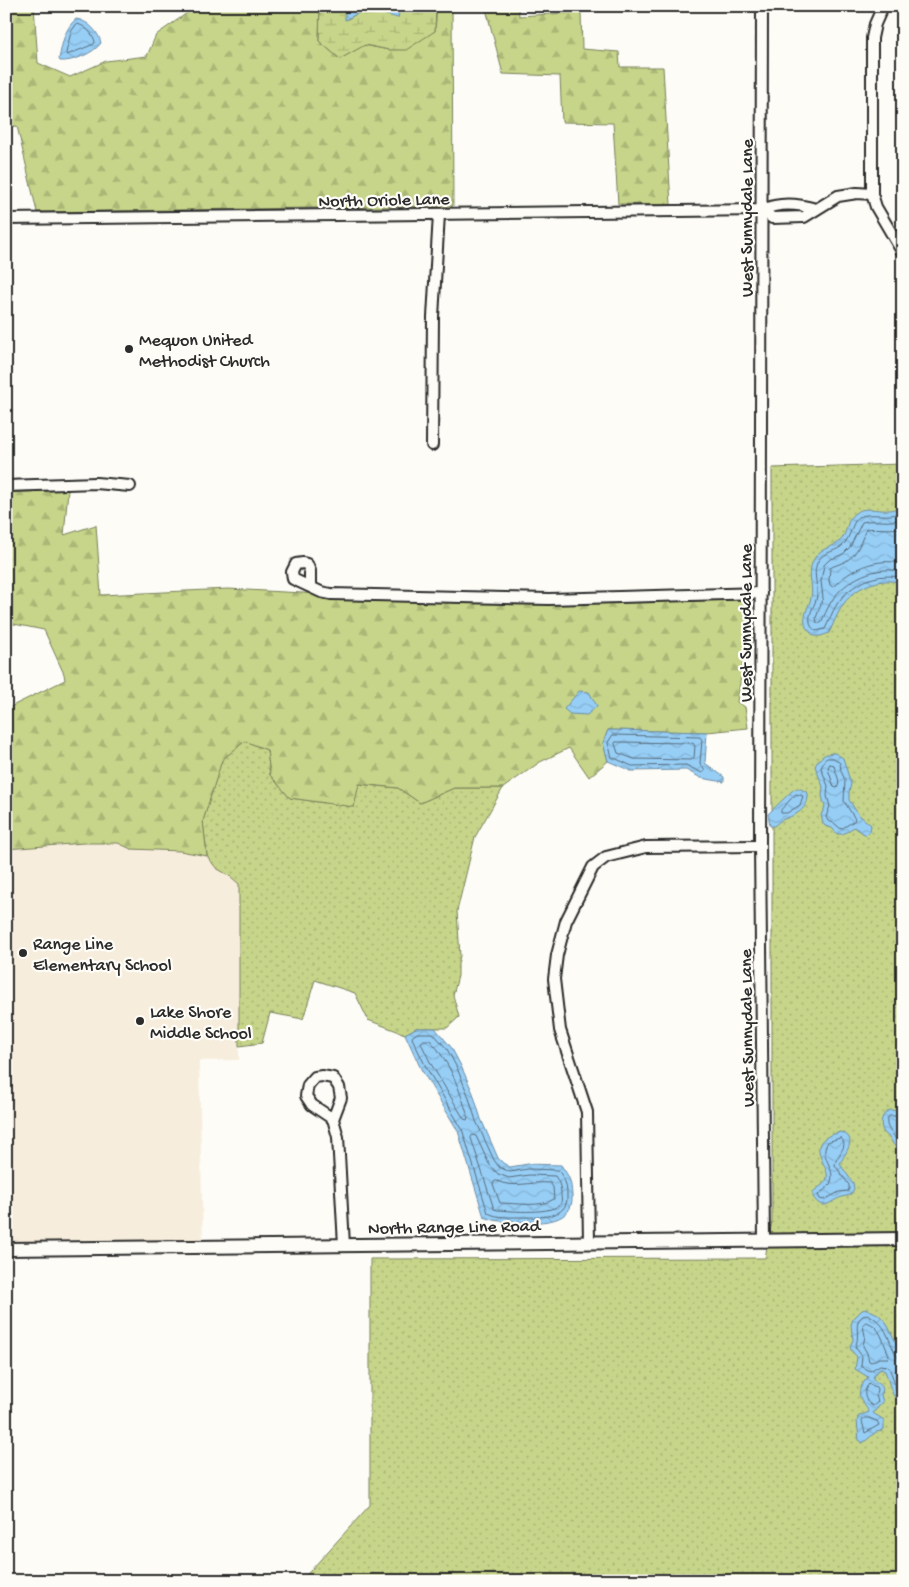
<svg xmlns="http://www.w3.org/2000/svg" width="909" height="1587" viewBox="0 0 909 1587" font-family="'Gochi Hand',sans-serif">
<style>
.built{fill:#f7eddc}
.grass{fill:url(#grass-dots);stroke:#78805a}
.forest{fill:url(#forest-firs);stroke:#78805a}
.wetland{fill:url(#wetland-marsh);stroke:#78805a}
.water{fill:url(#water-waves);stroke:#6c8da5}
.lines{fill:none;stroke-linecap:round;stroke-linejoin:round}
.shore{stroke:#566c7c;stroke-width:1}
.minor-casing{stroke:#2b2b2b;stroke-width:14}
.tertiary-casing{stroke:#2b2b2b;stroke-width:16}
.minor{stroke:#fdfcf7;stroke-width:10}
.tertiary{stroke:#fdfcf7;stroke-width:12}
.poi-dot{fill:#2b2b2b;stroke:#fdfcf7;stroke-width:2}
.labels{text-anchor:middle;stroke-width:4.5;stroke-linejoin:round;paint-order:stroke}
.street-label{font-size:18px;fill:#2b2b2b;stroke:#fdfcf7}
.poi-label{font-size:18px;fill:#2b2b2b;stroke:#fdfcf7;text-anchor:start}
</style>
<defs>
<pattern id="grass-dots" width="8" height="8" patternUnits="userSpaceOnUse" patternTransform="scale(1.25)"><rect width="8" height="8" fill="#c6d589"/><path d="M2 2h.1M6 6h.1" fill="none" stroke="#aab776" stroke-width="1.8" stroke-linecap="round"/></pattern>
<pattern id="forest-firs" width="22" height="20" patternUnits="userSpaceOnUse" patternTransform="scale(1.25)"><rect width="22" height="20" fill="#c6d589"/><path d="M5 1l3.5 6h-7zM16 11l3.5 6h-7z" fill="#aab776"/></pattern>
<pattern id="wetland-marsh" width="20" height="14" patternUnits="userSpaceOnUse" patternTransform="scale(1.25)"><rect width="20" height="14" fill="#c6d589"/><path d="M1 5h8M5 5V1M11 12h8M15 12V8" fill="none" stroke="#aab776"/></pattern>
<pattern id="water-waves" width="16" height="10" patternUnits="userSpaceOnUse" patternTransform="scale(1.25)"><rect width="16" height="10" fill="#97cef6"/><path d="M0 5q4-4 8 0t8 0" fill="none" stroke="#82b1d3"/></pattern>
</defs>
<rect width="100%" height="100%" fill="#fdfcf7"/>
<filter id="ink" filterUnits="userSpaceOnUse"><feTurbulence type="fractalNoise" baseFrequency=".02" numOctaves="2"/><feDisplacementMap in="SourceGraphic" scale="10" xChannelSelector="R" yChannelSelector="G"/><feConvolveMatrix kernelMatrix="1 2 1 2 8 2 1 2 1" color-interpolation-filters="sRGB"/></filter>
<g filter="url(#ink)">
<polygon class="built" points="84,843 118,843 131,849 180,851 207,856 216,868 230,876 239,884 239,1060 199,1061 203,1246 6,1249 6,849"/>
<g class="grass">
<polygon points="903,464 903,1581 301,1581 370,1505 370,1259 765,1258 772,1221 772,468"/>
<polygon points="245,741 267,750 270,775 290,798 354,807 358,784 398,788 420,803 454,788 503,788 475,837 457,911 460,956 458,964 458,976 453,995 459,1017 447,1028 416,1028 405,1034 368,1020 355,993 315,980 303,1019 270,1013 262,1043 239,1046 239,884 230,876 216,868 207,856 203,821 222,759"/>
</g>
<g class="forest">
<polygon points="6,6 34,6 38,63 70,77 106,61 147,56 156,35 197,6 320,6 319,41 340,59 364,45 389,50 435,31 437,6 518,6 519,16 581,12 582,49 619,52 620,67 663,67 671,205 618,204 613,123 562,122 560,76 503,74 486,9 452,8 453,206 37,212 17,126 6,127"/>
<polygon points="68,490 64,535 96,525 101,595 228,589 489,603 751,600 753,641 744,657 737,702 745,707 748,728 707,732 608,730 603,743 608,761 589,777 569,748 540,762 503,788 454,788 420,803 398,788 359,784 354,807 290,798 270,775 267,750 245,741 222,760 203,821 207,856 180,851 131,849 118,843 84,843 6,849 6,709 65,680 64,674 44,630 9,623 6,626 6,493"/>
</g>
<polygon class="wetland" points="320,6 345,6 346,20 365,9 374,9 387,15 399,13 389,6 436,6 435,31 406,50 389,50 365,45 340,59 319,41"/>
<g class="water">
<polygon points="345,6 389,6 399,13 398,18 387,15 374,9 366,9 345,20"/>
<path d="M76 19C87 20 99 32 101 43 94 53 73 62 60 61L59 59C62 45 64 29 76 19Z"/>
<path d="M903 505V583C880 576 853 587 841 608 836 616 833 625 829 633L821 636H814C810 632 806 629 805 624 803 615 809 606 811 598 814 584 805 571 816 556 822 547 834 548 841 540 848 532 846 519 855 513 869 503 886 517 903 505Z"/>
<polygon points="579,691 589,692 597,706 587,715 570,714 564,709"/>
<polygon points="608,730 707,732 705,763 724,777 724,782 701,778 686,770 631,771 608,761 603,743"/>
<path d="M835 753 843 758 851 784 849 792V800L858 814 871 825 870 831 866 835 854 827 843 834H837L832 828 825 826 823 823 821 815 825 807 822 796 823 787 815 766C820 757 824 753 835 753Z"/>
<path d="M794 789H801L808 793C809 809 796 815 784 819 780 820 777 824 774 826H770L768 814Z"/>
<path d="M416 1028H435L451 1047 461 1066 473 1093 481 1119 498 1158 503 1163 510 1167 528 1164 561 1165C570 1178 571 1180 572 1196 574 1223 541 1223 522 1222 508 1222 497 1222 484 1217L458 1131 421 1069 405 1034Z"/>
<path d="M890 1110 903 1111V1149C895 1149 894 1145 891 1140 889 1136 885 1135 883 1131 879 1123 882 1113 890 1110Z"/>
<path d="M840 1132C860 1137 844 1154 840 1164L853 1183 854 1189 850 1195C847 1196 845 1196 842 1197 829 1201 824 1213 813 1197V1192C818 1187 825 1185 827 1178 830 1168 809 1149 825 1138 829 1135 835 1134 840 1132Z"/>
<path d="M867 1309 878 1314 886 1322 903 1357V1404C890 1399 890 1382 885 1371L881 1369C878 1372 873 1374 873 1379 879 1384 886 1386 881 1395L883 1402 873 1413 884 1420V1429L882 1431 876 1432 863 1443 859 1440 857 1421 859 1416 869 1412C859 1396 854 1394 868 1377L855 1369 857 1357 851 1350 850 1346 853 1340 851 1325 853 1319 862 1310Z"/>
</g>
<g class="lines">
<g class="shore">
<path d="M77 24C85 25 94 35 95 42L94 44 67 55 66 53 71 32Z"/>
<path d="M903 511C889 520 873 511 858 517 851 525 851 536 844 544 837 552 824 551 818 561 812 572 818 584 817 596 816 604 808 613 810 622 810 626 813 629 816 631L825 629C829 621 832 612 837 604 851 583 878 571 903 578"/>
<path d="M903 518C887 525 877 518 862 522L850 547 843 554 829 560 824 565 821 581 823 598 816 618 817 623H821C824 616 827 609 831 602 845 579 877 564 903 572"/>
<path d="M903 527C890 531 879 527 866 529 861 541 858 554 846 561 841 564 835 565 830 568L829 580 830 585 833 587C850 569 878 556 903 564"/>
<polygon points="613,735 700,737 702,740 700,763 705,771 702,773 686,765 632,766 612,757 608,743"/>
<polygon points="616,742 693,743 695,746 694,758 691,760 634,759 618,753 615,744"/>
<polygon points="827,758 834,758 840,763 841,771 845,780 844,801 855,819 854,821 841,829 834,823 828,821 826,817 830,806 827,796 828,786 821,768 824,761"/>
<path d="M830 764 834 765C835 773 842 782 837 788L834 787 828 769Z"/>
<polygon points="796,794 803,796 800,805 787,813 781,813 781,810"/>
<path d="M418 1033H433L447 1049 457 1068 468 1095 476 1121 494 1160 499 1167 510 1172 528 1169 558 1170C564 1178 567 1184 567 1195 569 1220 537 1217 519 1217 508 1217 498 1218 488 1213L462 1129 426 1067 412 1038 413 1036Z"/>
<path d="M424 1040H430C450 1062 460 1090 468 1117L467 1120 464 1119 431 1064 421 1043Z"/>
<path d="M903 1116H889C882 1127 894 1132 897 1142L903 1144"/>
<path d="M473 1135 476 1136 489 1164 498 1174 509 1178 529 1175 555 1176C559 1182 561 1187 561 1195 561 1197 562 1200 561 1203 554 1215 510 1211 498 1210L494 1209 471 1138Z"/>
<path d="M841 1138C850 1147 836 1154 835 1165L849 1185V1189L848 1191 839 1192 824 1200 820 1199 818 1195C822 1191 827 1189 830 1184 838 1168 817 1157 828 1142Z"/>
<path d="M497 1181C513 1189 532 1181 550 1183L553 1187 554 1199C541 1208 516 1203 500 1203L493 1184 494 1182Z"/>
<path d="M866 1322C881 1325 883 1343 889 1355L888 1358H879L871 1362 869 1361 867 1353 863 1346 865 1336 863 1325Z"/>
<path d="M903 1358H899L896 1355C887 1337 887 1324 867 1314 850 1321 862 1333 855 1347L862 1356 861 1366 870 1371 880 1365 887 1366C895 1375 893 1391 903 1399"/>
<path d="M869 1384 876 1387 877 1389 876 1395 878 1402 873 1406C864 1401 862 1391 869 1384Z"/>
<polygon points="865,1418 869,1418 877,1421 879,1425 865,1433 862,1421"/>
</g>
<defs>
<g id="minor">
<polyline points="762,6 760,846 764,1240"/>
<polyline points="883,6 875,24 872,38 872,194 876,207 903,253"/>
<polyline points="763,210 772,218 804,217 838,196 857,193 872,194"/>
<path d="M6 219 763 210C779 202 799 204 816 209"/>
<polyline points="432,445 433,317 439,214"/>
<polyline points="6,486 96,483 130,486"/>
<polyline points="310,586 310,571 307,564 303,563 296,564 292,572 293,579 321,592 331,594 549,599 761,593"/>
<polyline points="333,1119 312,1105 306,1096 308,1085 315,1077 322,1076 333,1078 339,1087 341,1098 333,1119 338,1137 344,1245"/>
<polyline points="589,1242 587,1112 560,1030 554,979 557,955 566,921 593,867 606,857 646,847 760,846"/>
</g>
<polyline id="tertiary" points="6,1249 903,1239"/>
</defs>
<use href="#minor" class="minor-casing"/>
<use href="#tertiary" class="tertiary-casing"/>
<use href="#minor" class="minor"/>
<use href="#tertiary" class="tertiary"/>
</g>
</g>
<g class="poi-dot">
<circle cx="129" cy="349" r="5"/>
<circle cx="23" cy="953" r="5"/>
<circle cx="140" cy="1021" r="5"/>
</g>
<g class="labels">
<g class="street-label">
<text transform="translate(384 199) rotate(-1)" y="6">North Oriole Lane</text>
<text transform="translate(746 218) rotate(-90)" y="6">West Sunnydale Lane</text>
<text transform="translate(745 623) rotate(-90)" y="6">West Sunnydale Lane</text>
<text transform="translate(746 1028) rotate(-91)" y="6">West Sunnydale Lane</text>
<text transform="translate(454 1226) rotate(-1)" y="6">North Range Line Road</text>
</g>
<g class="poi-label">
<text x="139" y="345">Mequon United<tspan x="139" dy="21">Methodist Church</tspan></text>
<text x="33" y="949">Range Line<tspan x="33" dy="21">Elementary School</tspan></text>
<text x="150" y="1017">Lake Shore<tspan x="150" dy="21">Middle School</tspan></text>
</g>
</g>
<rect width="909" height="1587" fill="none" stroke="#fdfcf7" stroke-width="25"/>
<rect x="12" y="12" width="884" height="1562" fill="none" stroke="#2b2b2b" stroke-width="2" filter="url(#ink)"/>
</svg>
